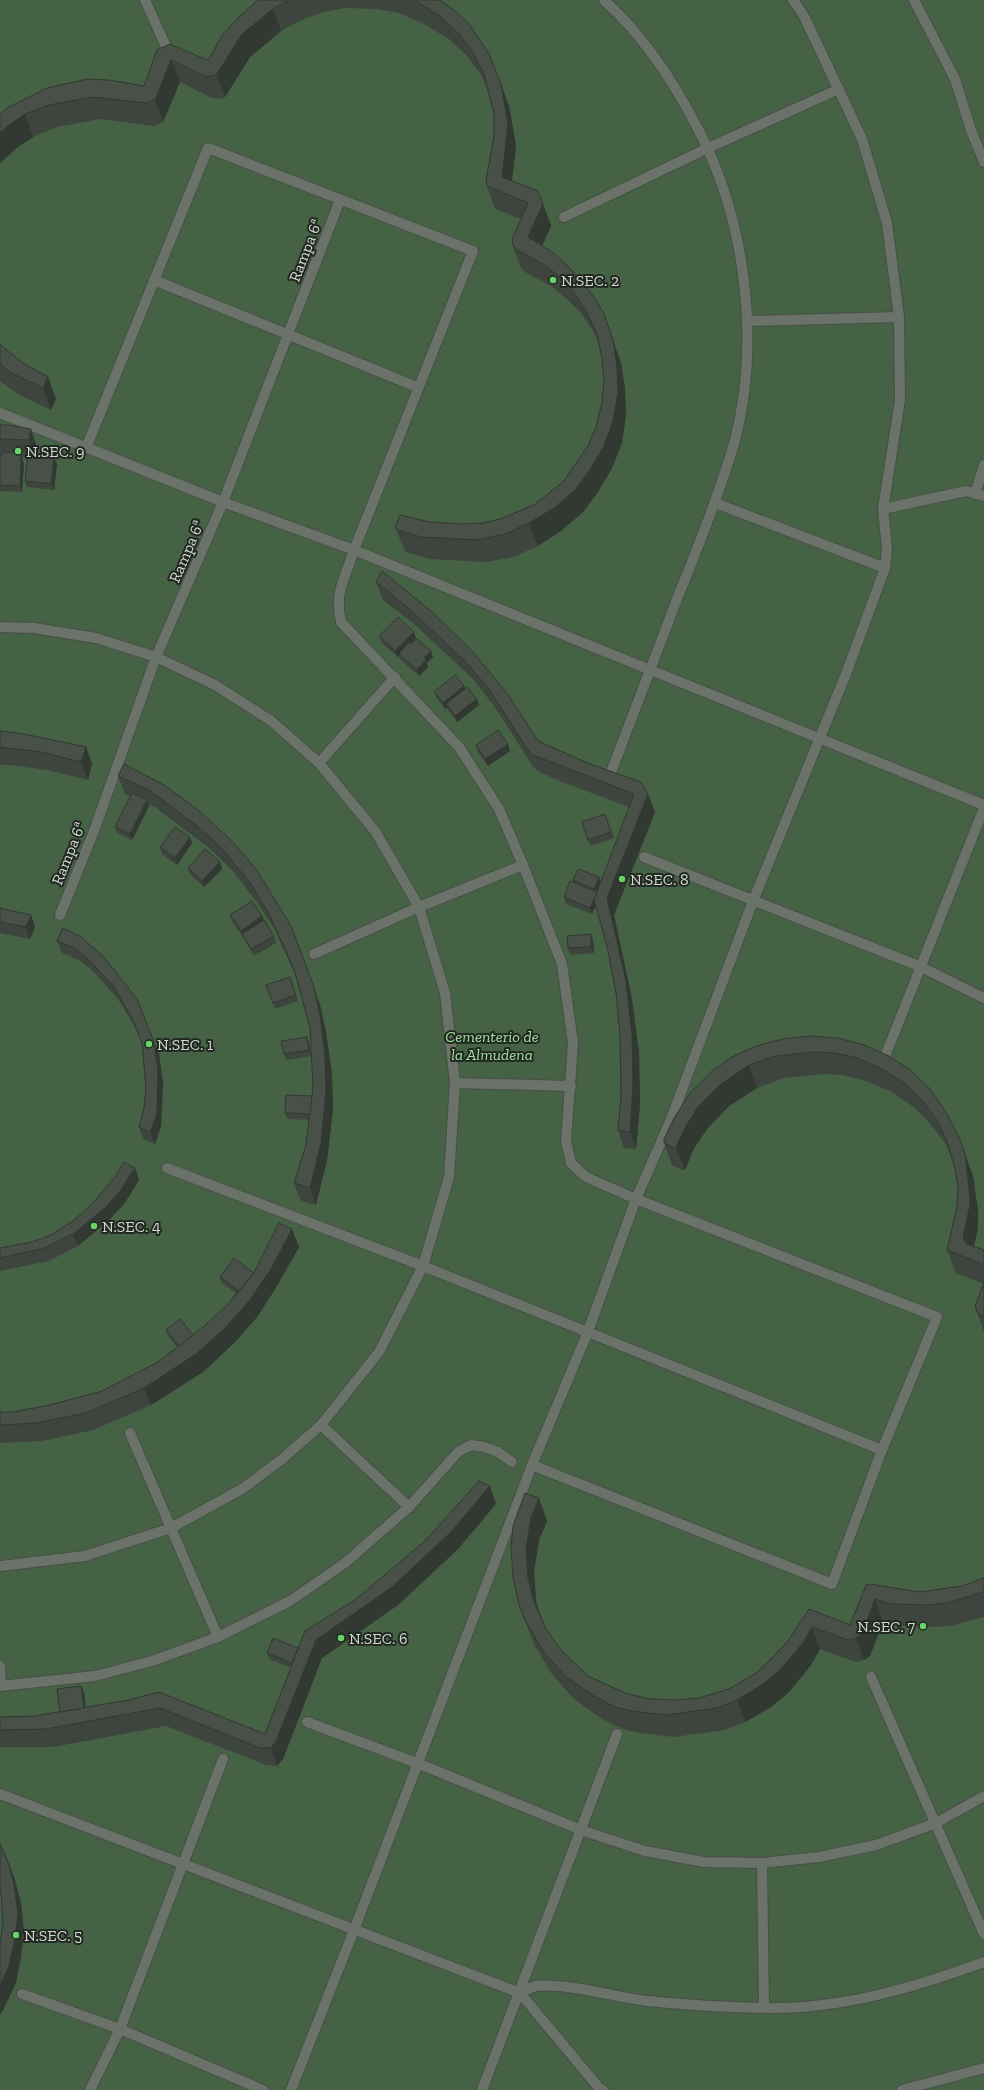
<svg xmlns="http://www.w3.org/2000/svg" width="984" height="2090" viewBox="0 0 984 2090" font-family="'Zilla Slab',serif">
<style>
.green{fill:#466244}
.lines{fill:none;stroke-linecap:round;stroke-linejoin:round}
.service-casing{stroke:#484f48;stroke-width:12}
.service{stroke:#6a7269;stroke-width:10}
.wall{fill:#3e453e}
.shaded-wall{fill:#323832}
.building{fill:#485048;stroke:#323832}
.poi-dot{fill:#68d465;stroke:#212821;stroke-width:1.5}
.labels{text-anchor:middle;stroke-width:4;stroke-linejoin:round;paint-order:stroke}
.street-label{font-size:16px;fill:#d2d7d2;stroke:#212821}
.poi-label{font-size:16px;fill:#d2d7d2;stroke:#212821;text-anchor:start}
.park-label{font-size:16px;font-style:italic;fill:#a3e29f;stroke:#212821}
</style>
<rect width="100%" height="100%" fill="#2b322a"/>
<rect class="green" x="0" y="0" width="984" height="2090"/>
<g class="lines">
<defs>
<g id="service">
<polyline points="145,0 168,51"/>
<path d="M604 0C644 36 674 82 698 129 746 221 761 343 734 444 719 495 699 545 679 594 656 655 633 715 610 775"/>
<polyline points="914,0 955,79 971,130 984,162"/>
<polyline points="564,217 708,148 839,89"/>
<polyline points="154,280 417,387"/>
<polyline points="748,321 899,317"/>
<polyline points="0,413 223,502 354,550 984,805"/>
<path d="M86 448 208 148 473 251 354 550C345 579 334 592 341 622L459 747 499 809 523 865 562 964 573 1043 566 1141 571 1163 586 1177 636 1199 937 1317 882 1450 832 1584 532 1465"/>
<polyline points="975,494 984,465"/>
<polyline points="715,503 885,568"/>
<polyline points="883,509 966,491 984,496"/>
<polyline points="0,627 34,628 96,638 156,657 215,685 270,720 319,763 375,831 419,907 445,993 455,1083 449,1177 423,1266 379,1352 321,1425 281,1460 242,1489 171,1528 85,1556 0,1566"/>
<polyline points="319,763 395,677"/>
<polyline points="644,857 919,966 984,998"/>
<polyline points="60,915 94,831 156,657 223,502 340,200"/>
<polyline points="314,954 419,907 523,865"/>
<polyline points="882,1064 984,808"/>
<polyline points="455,1083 571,1086"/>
<polyline points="167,1168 423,1266 882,1450"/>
<polyline points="321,1425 409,1507"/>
<polyline points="130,1433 218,1637"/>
<polyline points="0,1666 1,1686"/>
<polyline points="871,1677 984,1934"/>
<polyline points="0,1686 95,1676 152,1661 218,1637 290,1601 345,1563 409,1507 458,1452 471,1445 484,1447 498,1452 512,1462"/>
<polyline points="307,1722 417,1763 581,1830 645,1851 704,1862 762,1863 819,1857 876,1845 936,1823 984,1796"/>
<path d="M0 1794 520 1993C525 1991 531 1987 536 1986 569 1983 614 1997 648 2001 686 2005 724 2007 763 2008 838 2010 914 1988 984 1962"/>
<polyline points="762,1863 764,2008"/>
<polyline points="520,1993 600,2089 603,2090"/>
<polyline points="22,1994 120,2029 263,2090"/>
<polyline points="90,2090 120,2029 223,1759"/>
<polyline points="291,2090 354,1930 532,1465 587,1334 636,1199 671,1119 753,901 846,674 885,568 887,549 883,509 900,400 899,317 887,223 862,139 804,16 793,0"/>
<polyline points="482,2090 617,1734"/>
<polyline points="902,2090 984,2068"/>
</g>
</defs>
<use href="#service" class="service-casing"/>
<use href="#service" class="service"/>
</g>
<g class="wall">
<polygon points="258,0 440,0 509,106 516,146 512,181 543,204 551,226 542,246 621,363 625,389 626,415 622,443 612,468 598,492 583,512 562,530 538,546 513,557 486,562 429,559 406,552 404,549 395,527 430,522 461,524 483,523 500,519 534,505 563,482 588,446 596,427 602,402 604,381 602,359 599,343 593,331 581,313 569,301 551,286 525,272 521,268 513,246 521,219 495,209 487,186 494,136 494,114 487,87 480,73 466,55 449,39 424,24 399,13 377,9 345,8 323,12 299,21 281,31 250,57 225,97 220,99 212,98 180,82 163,122 154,126 101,119 57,127 33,137 18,147 0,163 0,114 144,86 157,50 207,60 209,59"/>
<polygon points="0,344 4,348 26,365 48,377 56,399 51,410 18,394 0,381"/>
<polygon points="0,425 9,425 37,447 36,455 57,464 54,490 27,487 25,481 28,458 22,457 24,463 22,492 0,491"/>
<polygon points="376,582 431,611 538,741 590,764 641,782 655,812 614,915 632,999 639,1053 640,1104 636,1149 624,1148 618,1130 621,1096 620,1034 616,993 607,946 596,906 592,914 566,904 564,897 573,883 573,880 601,883 629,807 557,780 540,772 534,768 494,706 473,679 413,623 383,600"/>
<polygon points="379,636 416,638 411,644 431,651 433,657 427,663 428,667 419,676 401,660 399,656 398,657 382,643"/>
<polygon points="464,686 465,688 477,699 479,705 457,722 448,710 447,708 445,709 437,698 434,692"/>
<polygon points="0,731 86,747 92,764 88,780 47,770 9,765 0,765"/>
<polygon points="476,745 510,751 488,766 478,752"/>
<polygon points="124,764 231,840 320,1005 326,1032 332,1074 333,1109 327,1160 316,1205 301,1201 294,1183 306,1145 309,1120 288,1119 285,1113 312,1096 313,1086 310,1028 296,977 275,930 257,902 232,870 208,847 155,807 148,804 149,806 132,840 117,833 115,827 130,796 125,794 118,776"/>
<polygon points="605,814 614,838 591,846 588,840"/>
<polygon points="190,837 192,843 177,865 162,854 160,847"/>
<polygon points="188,868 222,869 204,887 190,874"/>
<polygon points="0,908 31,915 35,927 30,939 0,933"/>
<polygon points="230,915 264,920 274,936 276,943 254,956 243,937 232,921"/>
<polygon points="81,937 159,1054 163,1083 161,1126 155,1144 143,1139 139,1127 144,1108 146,1088 142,1043 139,1034 118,999 92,970 79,960 62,953 57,941"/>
<polygon points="593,940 594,953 570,955 568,948"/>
<polygon points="290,977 298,1001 275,1009 266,985"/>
<polygon points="307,1037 309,1043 311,1056 286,1060 284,1054"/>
<polygon points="783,1039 909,1069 973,1176 978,1211 978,1228 974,1246 984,1265 984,1332 975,1306 984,1284 956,1273 947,1250 957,1207 958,1187 955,1169 951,1156 945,1143 928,1121 912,1106 892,1092 866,1081 843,1075 823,1074 784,1078 757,1088 729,1106 707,1129 694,1148 685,1170 682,1170 672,1165 664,1143 674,1118"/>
<polygon points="139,1180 124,1204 110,1219 78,1246 49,1261 0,1271 0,1248 32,1242 51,1235"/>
<polygon points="299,1247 277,1286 257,1317 234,1343 203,1372 151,1405 93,1430 42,1441 0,1443 0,1412 13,1412 50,1405 102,1391 158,1362 177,1347 168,1336 166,1330 193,1335 209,1322 229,1303 236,1293 222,1283 220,1277 254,1273"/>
<polygon points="496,1504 458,1549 398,1605 322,1658 283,1759 277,1766 266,1765 166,1726 53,1747 0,1747 0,1717 35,1716 60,1712 81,1686 84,1692 85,1708 128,1700 265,1734 291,1668 269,1659 267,1653 298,1648 355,1600"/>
<polygon points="547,1521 539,1540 534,1571 536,1601 540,1614 546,1629 561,1650 588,1676 625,1693 650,1699 676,1700 699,1698 729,1689 755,1674 773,1657 788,1641 809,1609 850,1625 866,1585 920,1592 962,1586 984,1578 984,1617 955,1625 936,1627 899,1626 883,1622 870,1656 864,1660 856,1662 820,1649 811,1665 789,1692 771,1707 745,1722 725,1730 674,1737 639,1733 623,1729 602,1719 574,1699 551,1673 534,1644 519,1605 513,1577"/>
</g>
<g class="shaded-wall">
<polygon points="273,9 281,31 250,57 225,97 217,74 242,34"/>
<polygon points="171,60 180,82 163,122 155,100"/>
<polygon points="501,84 509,106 516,146 510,196 502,177"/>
<polygon points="25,114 33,137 18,147 0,163 0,133 9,125"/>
<polygon points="543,204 551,226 536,259 528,237"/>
<polygon points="604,314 621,363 625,389 626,415 622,443 612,468 598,492 583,512 562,530 538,546 529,523 604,446"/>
<polygon points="48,377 56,399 51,410 43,388"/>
<polygon points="31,429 37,447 35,458 29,440"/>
<polygon points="21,456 24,463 22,492 20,486"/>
<polygon points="54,458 57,464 54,490 51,484"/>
<polygon points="414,632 416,638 400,655 399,654 399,656 398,657 395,651"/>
<polygon points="431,651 433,657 427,663 428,667 419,676 417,670 424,658"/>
<polygon points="464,686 466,692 446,704 447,708 445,709 443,703"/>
<polygon points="477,699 479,705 457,722 455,716"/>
<polygon points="508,744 510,751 488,766 485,759"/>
<polygon points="86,747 92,764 88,780 81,762"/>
<polygon points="648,794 655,812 614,915 632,999 639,1053 640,1104 636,1149 630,1132 607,898"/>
<polygon points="147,800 149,806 132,840 130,834"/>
<polygon points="190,837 192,843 177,865 175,858"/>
<polygon points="220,862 222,869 204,887 202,881"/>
<polygon points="599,877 601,883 599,898 592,914 590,908 596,894 594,889"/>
<polygon points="31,915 35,927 30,939 26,927"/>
<polygon points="262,916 265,923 242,934 243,937 241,931"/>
<polygon points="591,934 593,940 594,953 591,947"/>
<polygon points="314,987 320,1005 326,1032 332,1074 333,1109 327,1160 316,1205 310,1188 320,1015"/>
<polygon points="307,1037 309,1043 311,1056 309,1050"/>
<polygon points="154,1042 159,1054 163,1083 161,1126 155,1144 150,1132"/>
<polygon points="749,1065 757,1088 729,1106 707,1129 694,1148 685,1170 676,1147 686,1126 698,1107 721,1084"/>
<polygon points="965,1154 973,1176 978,1211 978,1228 971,1260 963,1238"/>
<polygon points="135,1168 139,1180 124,1204 110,1219 78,1246 73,1234"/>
<polygon points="292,1229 299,1247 277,1286 257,1317 234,1343 203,1372 151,1405 144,1388 196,1354"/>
<polygon points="490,1486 496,1504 458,1549 398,1605 322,1658 283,1759 277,1766 271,1748 316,1640"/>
<polygon points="539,1498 547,1521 539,1540 534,1571 536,1601 542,1624 534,1602 528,1578 526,1549 531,1518"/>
<polygon points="875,1599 883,1622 870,1656 864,1660 856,1638"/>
<polygon points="812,1627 820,1649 811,1665 789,1692 771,1707 745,1722 737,1700"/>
<polygon points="81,1686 84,1692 87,1719 84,1713"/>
<polygon points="7,1859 14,1877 21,1902 24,1931 21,1957 16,1983 4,2008 0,2015 0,1986"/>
</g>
<g class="building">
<polygon points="258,0 289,0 273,9 242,34 217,74 212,76 204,76 171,60 155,100 146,103 93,97 49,105 25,114 9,125 0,133 0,114 9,107 47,88 87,79 109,80 144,86 157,50 170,44 207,60 209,59 223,34 240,16"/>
<polygon points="413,0 440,0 455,11 469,24 489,54 501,84 508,124 502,177 538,191 543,204 528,237 552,252 568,266 594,297 604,314 613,340 617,367 618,392 613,421 604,446 590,470 575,490 554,508 529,523 505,534 478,540 421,537 397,530 395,527 400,515 430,522 461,524 483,523 500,519 534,505 563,482 588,446 596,427 602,402 604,381 602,359 597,334 585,309 573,291 561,278 543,264 517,250 513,246 512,239 528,203 487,186 486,180 494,136 494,114 484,74 472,51 458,33 441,17 416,1"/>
<polygon points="0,344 4,348 26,365 48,377 43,388 10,372 0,364"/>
<polygon points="0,425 9,425 31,429 29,440 0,439"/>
<polygon points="3,452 17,453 17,455 21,456 20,486 0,485 0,455 2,455"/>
<polygon points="28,454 54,458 51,484 25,481"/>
<polygon points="382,571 431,611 471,650 507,693 538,741 590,764 641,782 648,794 607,898 626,981 632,1035 633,1086 630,1132 618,1130 621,1096 620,1034 616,993 607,946 594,900 634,794 551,762 533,755 528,750 488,688 466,662 406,606 376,582"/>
<polygon points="398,617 414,632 395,651 379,636"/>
<polygon points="417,639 431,651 424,658 426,660 417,670 399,654 409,642 411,644"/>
<polygon points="455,675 464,686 443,703 434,692"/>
<polygon points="467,687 477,699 455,716 446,704"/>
<polygon points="498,730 508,744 485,759 476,745"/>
<polygon points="0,731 24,734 86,747 81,762 41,752 0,747"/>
<polygon points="124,764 164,785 197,809 231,840 256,869 291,926 314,987 320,1015 325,1057 326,1091 321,1143 310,1188 294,1183 306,1145 313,1086 310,1028 294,969 268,912 251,884 225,852 201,829 149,790 118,776"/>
<polygon points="132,793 147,800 130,834 115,827"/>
<polygon points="605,814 611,832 588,840 582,822"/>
<polygon points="175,827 190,837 175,858 160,847"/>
<polygon points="205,849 220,862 202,881 188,868"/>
<polygon points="578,869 599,877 594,889 573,880"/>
<polygon points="570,881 597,892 590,908 564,897"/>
<polygon points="252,901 262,916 241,931 230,915"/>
<polygon points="0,908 3,909 31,915 26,927 0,922"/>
<polygon points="264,920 274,936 251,949 242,934"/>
<polygon points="63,928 81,937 104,957 137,999 154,1042 158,1071 157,1114 150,1132 139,1127 144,1108 146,1088 142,1043 134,1022 114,987 87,958 74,948 57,941"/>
<polygon points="591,934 591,947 568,948 567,936"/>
<polygon points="290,977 296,995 273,1003 266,985"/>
<polygon points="810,1036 838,1038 864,1045 889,1056 909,1069 930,1089 945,1111 958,1135 965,1154 969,1188 970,1205 963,1238 967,1244 984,1250 984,1265 947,1250 957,1207 958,1187 955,1169 948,1144 937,1120 920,1098 904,1083 884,1070 858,1058 835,1053 815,1052 776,1056 749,1065 721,1084 698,1107 686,1126 676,1147 674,1148 664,1143 664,1139 674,1118 691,1092 712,1071 732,1057 756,1046 783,1039"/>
<polygon points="307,1037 309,1050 284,1054 281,1041"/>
<polygon points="286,1095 312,1096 310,1114 285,1113"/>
<polygon points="124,1162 135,1168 120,1191 106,1207 73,1234 45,1248 0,1258 0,1248 32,1242 51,1235 73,1221 90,1206 115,1177"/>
<polygon points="279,1223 292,1229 271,1269 250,1300 228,1325 196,1354 144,1388 86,1413 36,1423 0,1425 0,1412 13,1412 50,1405 102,1391 158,1362 209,1322 229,1303 254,1273"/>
<polygon points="234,1258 254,1273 239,1291 220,1277"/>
<polygon points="984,1283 984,1317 977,1312 975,1306"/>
<polygon points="180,1319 193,1335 179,1346 166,1330"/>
<polygon points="479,1481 490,1486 451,1532 392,1587 316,1640 276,1741 271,1748 260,1748 160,1708 46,1729 0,1730 0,1717 35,1716 128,1700 159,1692 265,1734 305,1631 355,1600 425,1541"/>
<polygon points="525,1493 539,1498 531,1518 526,1549 528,1578 534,1602 546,1629 561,1650 588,1676 625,1693 650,1699 676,1700 699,1698 729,1689 755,1674 773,1657 788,1641 809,1609 850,1625 866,1585 869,1584 920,1592 962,1586 984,1578 984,1591 980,1593 947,1603 928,1605 891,1604 875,1599 862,1634 856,1638 848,1640 812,1627 803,1643 781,1669 763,1684 737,1700 717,1708 666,1715 631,1711 615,1707 594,1696 566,1677 543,1651 526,1622 519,1605 513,1577 511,1548 513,1526"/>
<polygon points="273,1638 298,1648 292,1663 267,1653"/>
<polygon points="81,1686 84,1708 60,1712 57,1689"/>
<polygon points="0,1844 7,1859 14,1884 18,1913 15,1939 9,1966 0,1986 0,1944 3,1922 1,1895 0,1890"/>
</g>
<g class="poi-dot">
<circle cx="553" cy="280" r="4"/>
<circle cx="18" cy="451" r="4"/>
<circle cx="622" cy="879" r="4"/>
<circle cx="149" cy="1044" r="4"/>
<circle cx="94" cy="1226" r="4"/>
<circle cx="923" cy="1626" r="4"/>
<circle cx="341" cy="1638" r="4"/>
<circle cx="16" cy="1935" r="4"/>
</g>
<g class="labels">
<g class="street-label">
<text transform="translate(305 250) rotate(-69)" y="6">Rampa 6ª</text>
<text transform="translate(186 551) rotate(-67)" y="6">Rampa 6ª</text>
<text transform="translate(68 853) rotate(-68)" y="6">Rampa 6ª</text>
</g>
<g class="poi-label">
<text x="561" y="286">N.SEC. 2</text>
<text x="26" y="457">N.SEC. 9</text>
<text x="630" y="885">N.SEC. 8</text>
<text x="157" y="1050">N.SEC. 1</text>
<text x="102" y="1232">N.SEC. 4</text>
<text x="915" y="1632" text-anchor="end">N.SEC. 7</text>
<text x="349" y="1644">N.SEC. 6</text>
<text x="24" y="1941">N.SEC. 5</text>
</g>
<g class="park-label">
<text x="492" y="1042">Cementerio de<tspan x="492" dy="18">la Almudena</tspan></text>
</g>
</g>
</svg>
